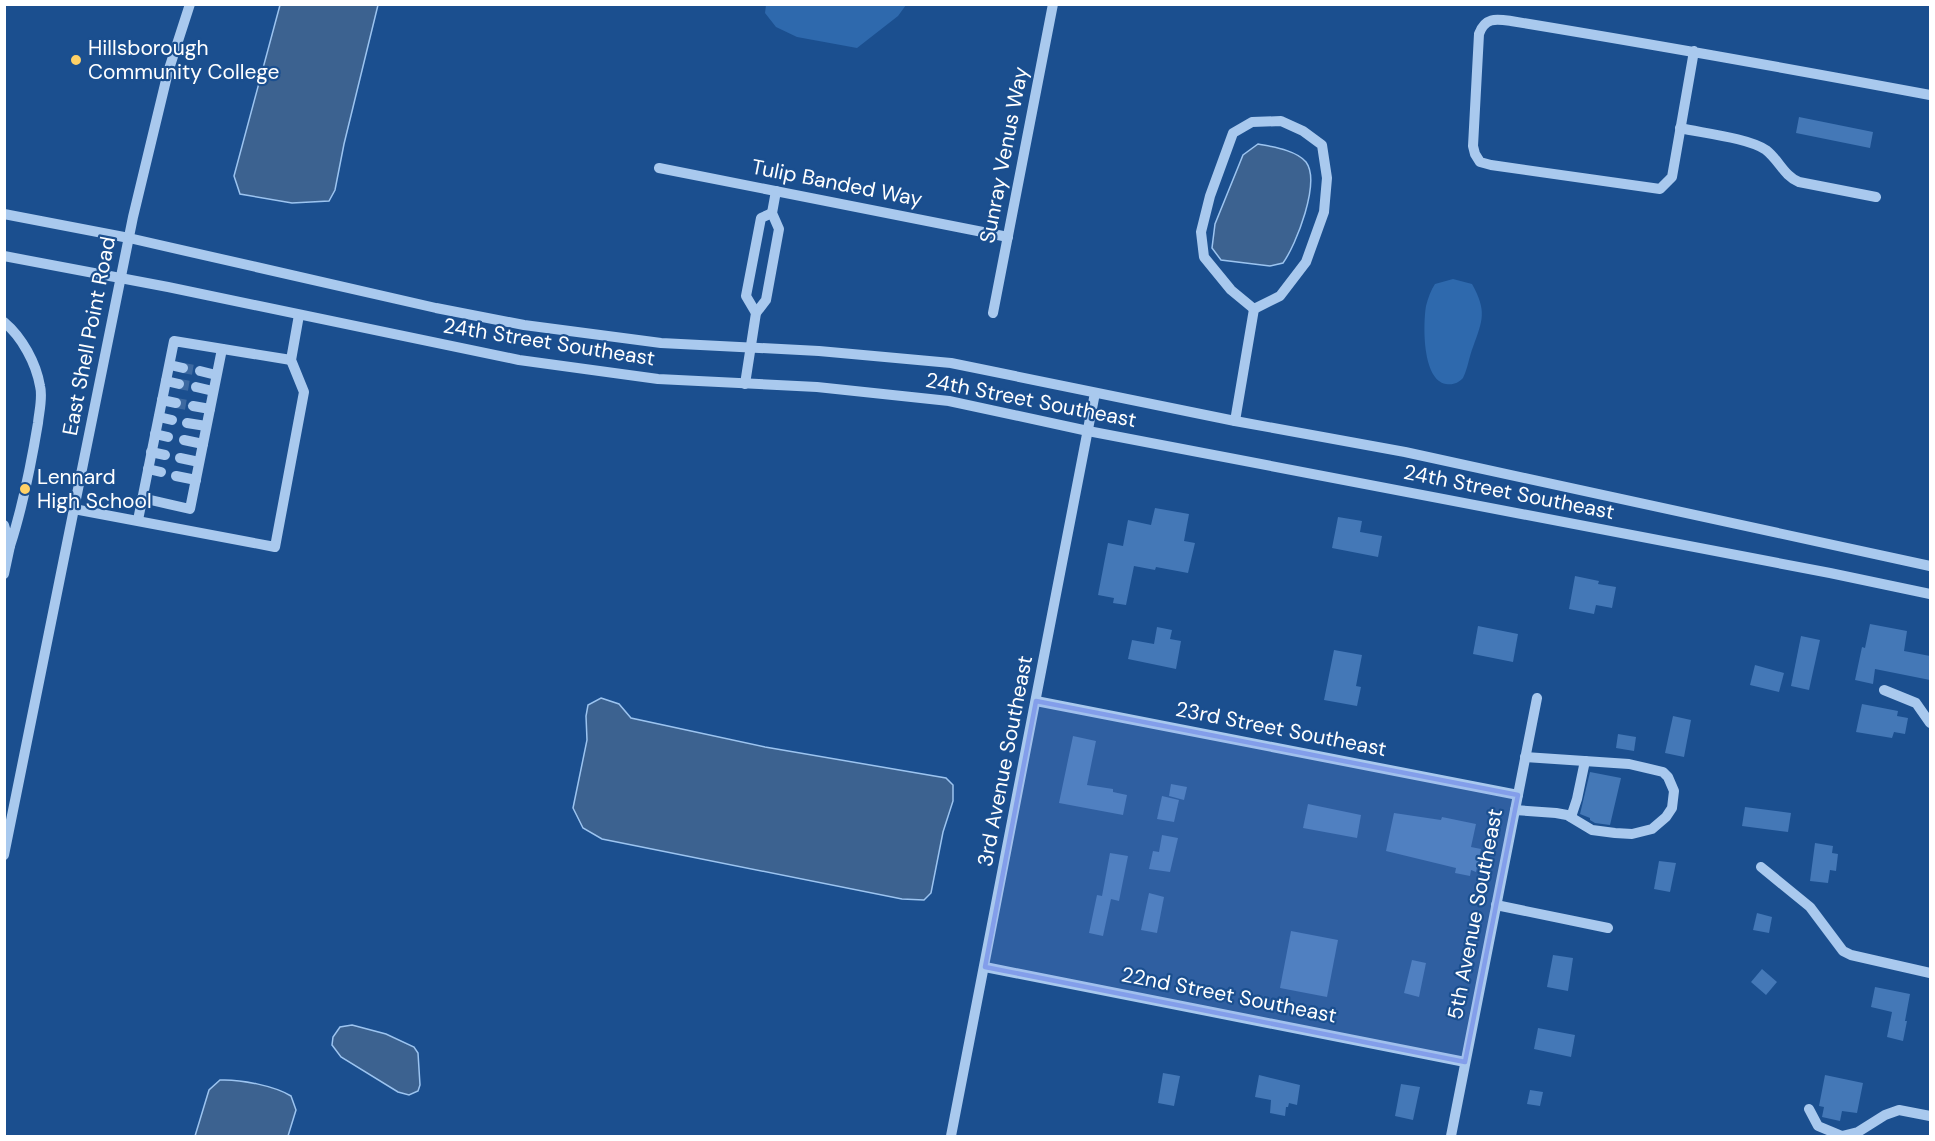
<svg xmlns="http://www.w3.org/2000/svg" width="1935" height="1141" viewBox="0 0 1935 1141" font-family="'DM Sans',sans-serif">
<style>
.green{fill:#2e69ad}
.water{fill:#3c6290;stroke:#9cc4f0;stroke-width:1.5}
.building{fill:#4478b7}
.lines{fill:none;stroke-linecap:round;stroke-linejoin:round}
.minor-tunnel{stroke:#3d69a0;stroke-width:10;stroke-dasharray:10 5;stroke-linecap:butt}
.minor{stroke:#a9c9ee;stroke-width:10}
.marked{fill:#839eea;fill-opacity:0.2;stroke:#839eea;stroke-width:4.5;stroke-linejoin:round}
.poi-dot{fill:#ffd166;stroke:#1b4f8f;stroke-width:2}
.labels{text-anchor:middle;stroke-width:4.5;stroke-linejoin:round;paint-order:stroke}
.poi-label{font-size:21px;fill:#fff;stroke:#1b4f8f;text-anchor:start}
.street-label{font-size:21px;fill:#fff;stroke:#1b4f8f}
</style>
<rect width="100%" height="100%" fill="#1b4f8f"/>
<g class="green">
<polygon points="766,5 766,4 906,5 898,16 857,48 797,37 776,27 765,13"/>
<path d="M1453 279 1472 284C1487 311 1483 320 1473 347 1469 357 1468 368 1463 378 1458 383 1454 385 1446 384 1422 380 1423 324 1426 306 1428 298 1431 290 1435 284Z"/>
</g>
<g class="water">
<polygon points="280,5 378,5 344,144 335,190 329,201 292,203 240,194 234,176"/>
<path d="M1258 144C1273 147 1296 150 1306 162 1321 182 1296 245 1283 263L1270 266 1221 260 1212 248 1215 224 1243 155Z"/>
<polygon points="601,698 619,704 631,718 765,747 946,778 953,785 953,801 943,832 931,893 924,900 902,899 602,839 583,828 573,808 587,740 586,716 588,705"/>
<polygon points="352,1025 386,1034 414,1047 418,1053 420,1085 418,1091 409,1095 398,1092 341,1057 332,1045 333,1037 340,1027"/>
<path d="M220 1080C240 1079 275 1086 291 1096L296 1110 288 1136H195L209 1090Z"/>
</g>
<g class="building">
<polygon points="1799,117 1873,132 1870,148 1796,133"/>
<polygon points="1155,508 1189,514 1184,541 1195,543 1188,573 1156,567 1155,570 1134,566 1126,605 1113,603 1114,598 1098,595 1108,543 1123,546 1128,520 1151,525"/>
<polygon points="1338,517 1362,521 1360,532 1382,536 1378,557 1332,548"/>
<polygon points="1575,576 1599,581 1598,584 1616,587 1612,608 1596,605 1594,614 1569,609"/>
<polygon points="1870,624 1907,631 1904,651 1930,656 1930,680 1875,669 1873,684 1855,680 1862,647 1865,648"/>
<polygon points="1478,626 1518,634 1513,662 1473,654"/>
<polygon points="1157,627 1172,630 1170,639 1181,641 1176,669 1128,659 1132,640 1154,644"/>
<polygon points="1801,636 1820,640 1809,690 1791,686"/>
<polygon points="1334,650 1362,655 1356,686 1361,687 1357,706 1324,700"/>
<polygon points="1755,665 1784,673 1779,692 1750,685"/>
<polygon points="1862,704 1898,711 1897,716 1908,718 1905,734 1894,732 1892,738 1856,732"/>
<polygon points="1673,716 1691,720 1684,757 1665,753"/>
<polygon points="1618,734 1636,737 1634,751 1616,748"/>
<polygon points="1073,736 1096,741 1087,785 1113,789 1113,792 1127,795 1123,815 1059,803"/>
<polygon points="1590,772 1621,778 1610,825 1595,823 1590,820 1590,818 1580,814"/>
<polygon points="1171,784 1187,787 1184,800 1169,796"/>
<polygon points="1162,796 1179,800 1174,822 1157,819"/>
<polygon points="1308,804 1361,815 1357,838 1303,828"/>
<polygon points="1745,807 1791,813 1788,832 1742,826"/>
<polygon points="1394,813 1441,820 1442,817 1476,824 1471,847 1481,849 1476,872 1471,870 1470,876 1455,873 1456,868 1386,851"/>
<polygon points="1162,835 1178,838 1170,872 1149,869 1153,851 1159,852"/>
<polygon points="1815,843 1833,846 1832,853 1838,854 1836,871 1830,870 1828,883 1810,881"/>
<polygon points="1110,853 1128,856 1119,901 1111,899 1103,936 1089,933 1097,895 1102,896"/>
<polygon points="1659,861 1676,863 1670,892 1654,889"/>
<polygon points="1149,893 1164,897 1157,933 1141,930"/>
<polygon points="1757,913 1772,917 1769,933 1753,930"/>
<polygon points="1291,931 1338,940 1327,997 1280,988"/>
<polygon points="1553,955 1573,958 1568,991 1547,987"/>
<polygon points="1412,960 1426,963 1419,997 1404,993"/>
<polygon points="1762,969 1777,982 1766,995 1751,982"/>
<polygon points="1875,987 1910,994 1905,1021 1907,1021 1903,1041 1887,1037 1892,1012 1871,1007"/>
<polygon points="1538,1028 1575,1035 1571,1057 1534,1049"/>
<polygon points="1163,1073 1180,1076 1174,1106 1158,1103"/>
<polygon points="1259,1075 1300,1085 1297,1105 1289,1103 1288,1107 1286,1107 1285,1116 1270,1113 1271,1100 1255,1097"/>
<polygon points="1825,1075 1863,1083 1857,1113 1842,1111 1840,1121 1822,1117 1824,1107 1819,1106"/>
<polygon points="1401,1084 1420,1087 1413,1120 1395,1116"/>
<polygon points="1530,1090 1543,1092 1540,1106 1527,1104"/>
</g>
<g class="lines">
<g class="minor-tunnel">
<polyline points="183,368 200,371"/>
<polyline points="179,384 196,387"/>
<polyline points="176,403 193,406"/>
</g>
<g class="minor">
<path d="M1694 51 1672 177 1660 189 1491 165 1480 162 1475 154 1473 146 1479 34C1485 17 1496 19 1511 21 1651 44 1791 69 1930 95"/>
<polygon points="1281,121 1303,131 1322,145 1327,178 1324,212 1306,262 1280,296 1254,309 1231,290 1204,257 1201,232 1210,196 1233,133 1252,122"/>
<path d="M1680 128C1702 133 1749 138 1766 150 1779 160 1784 176 1799 182L1876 197"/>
<polyline points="659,168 1008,237"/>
<polyline points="4,214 129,238 436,308 524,325 661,343 819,351 951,363 1235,421 1405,452 1930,566"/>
<polyline points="4,256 168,287 519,360 658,379 817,387 949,401 1088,431 1830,573 1930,594"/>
<polyline points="756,313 746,296 761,218 772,213"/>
<polyline points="993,313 1053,4"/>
<path d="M4 322C22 337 36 363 40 386 43 397 39 412 38 423 31 465 23 506 10 546L4 525"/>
<polyline points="170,365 183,368"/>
<polyline points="200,371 216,375"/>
<polyline points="166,381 179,384"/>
<polyline points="745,384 756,313 766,300 779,229 772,213 776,191"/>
<polyline points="196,387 213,391"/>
<polyline points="162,400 176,403"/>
<polyline points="193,406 210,409"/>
<polyline points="159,417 172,420"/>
<polyline points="1235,421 1254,309"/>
<polyline points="187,423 206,426"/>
<polyline points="155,434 168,437"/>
<polyline points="184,440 203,444"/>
<polyline points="151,452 165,455"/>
<polyline points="180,458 199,462"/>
<polyline points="148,469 161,472"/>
<polyline points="176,476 196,480"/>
<polyline points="142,498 190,509 222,349"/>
<polyline points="74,509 275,547 304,392 291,360 299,315"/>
<polyline points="138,520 174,341 291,360"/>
<polyline points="4,574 10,546"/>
<polyline points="1884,690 1916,703 1930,723"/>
<polyline points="1036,701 1518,795"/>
<polyline points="1515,810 1556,813 1567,815 1592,830 1615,833 1632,834 1652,829 1666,817 1672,808 1674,791 1668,777 1663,772 1629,764 1525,757"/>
<polyline points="1571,817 1577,799 1585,761"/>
<polyline points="4,855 133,217 168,72 190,4"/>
<polyline points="1761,867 1810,907 1843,951 1851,955 1930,973"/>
<polyline points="1496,905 1608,928"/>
<polyline points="985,967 1465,1062"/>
<polyline points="1809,1109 1818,1126 1842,1136 1858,1132 1885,1115 1899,1110 1930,1116"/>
<polyline points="951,1136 1095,393"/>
<polyline points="1451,1136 1537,698"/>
</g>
</g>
<path class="marked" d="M1036 701 1518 795 1465 1062 985 967Z"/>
<g class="poi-dot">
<circle cx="76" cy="60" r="6"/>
<circle cx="25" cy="489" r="6"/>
</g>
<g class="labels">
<g class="poi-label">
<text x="88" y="55">Hillsborough<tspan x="88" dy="24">Community College</tspan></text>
<text x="37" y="484">Lennard<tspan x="37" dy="24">High School</tspan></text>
</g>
<g class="street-label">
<text transform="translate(1004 155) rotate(-79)" y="7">Sunray Venus Way</text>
<text transform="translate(837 183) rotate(11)" y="7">Tulip Banded Way</text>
<text transform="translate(89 336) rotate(-79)" y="7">East Shell Point Road</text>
<text transform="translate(549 342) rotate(9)" y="7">24th Street Southeast</text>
<text transform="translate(1031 400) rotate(11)" y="7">24th Street Southeast</text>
<text transform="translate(1509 492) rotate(11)" y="7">24th Street Southeast</text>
<text transform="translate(1281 729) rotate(11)" y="7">23rd Street Southeast</text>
<text transform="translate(1005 761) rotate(-79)" y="7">3rd Avenue Southeast</text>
<text transform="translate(1475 914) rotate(-79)" y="7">5th Avenue Southeast</text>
<text transform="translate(1229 995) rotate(11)" y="7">22nd Street Southeast</text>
</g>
</g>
<rect width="1935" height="1141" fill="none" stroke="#ffffff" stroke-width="12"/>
</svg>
